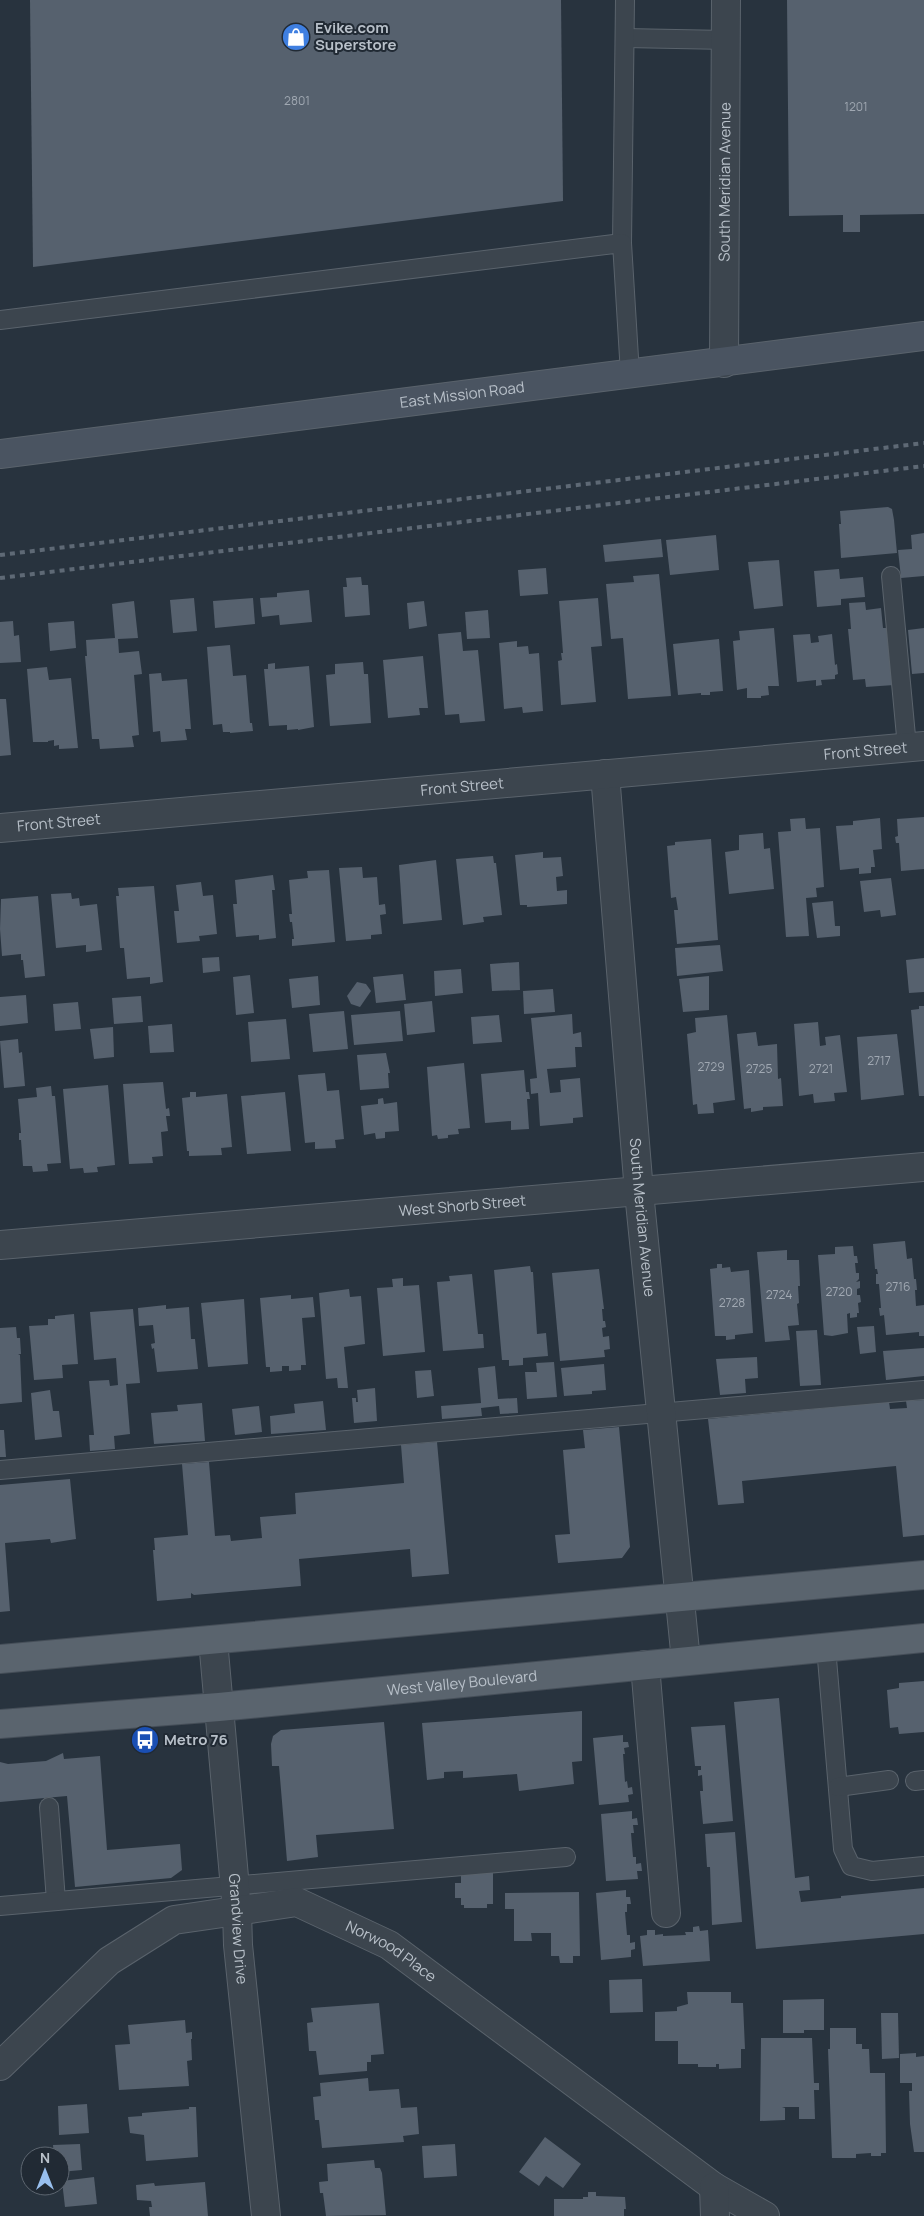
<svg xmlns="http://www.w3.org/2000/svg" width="924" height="2216" viewBox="0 0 924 2216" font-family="Manrope,sans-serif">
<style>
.building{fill:#56616e}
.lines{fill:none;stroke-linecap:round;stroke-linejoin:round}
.lane-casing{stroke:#5a636c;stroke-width:20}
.street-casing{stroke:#5a636c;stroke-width:30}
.secondary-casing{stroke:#5a636c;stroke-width:30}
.primary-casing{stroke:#454e58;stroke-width:30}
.lane{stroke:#3c454e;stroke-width:18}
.street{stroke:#3c454e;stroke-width:28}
.secondary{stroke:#4a5461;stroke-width:28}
.primary{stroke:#5a646e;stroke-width:28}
.rail{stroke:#5e6975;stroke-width:4;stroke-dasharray:5 5;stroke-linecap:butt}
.labels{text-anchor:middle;stroke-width:4;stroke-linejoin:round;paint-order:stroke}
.number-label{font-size:12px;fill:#a0a8b2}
.poi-label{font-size:15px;font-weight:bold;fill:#b8c0c9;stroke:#212a34;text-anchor:start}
.street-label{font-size:15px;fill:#b8c0c9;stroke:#212a34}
</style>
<rect width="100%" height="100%" fill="#28333e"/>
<g class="building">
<polygon points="30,0 561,0 563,201 33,267"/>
<polygon points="787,0 924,0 924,214 860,215 860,232 843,232 843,215 789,216"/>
<polygon points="888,507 892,509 894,520 897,553 841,558 839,524 841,524 840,511"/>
<polygon points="924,533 924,576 901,578 898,550 912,549 911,535"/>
<polygon points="716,535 719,570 670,575 666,540"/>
<polygon points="661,539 663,557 605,562 603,545"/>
<polygon points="779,560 783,606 754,609 748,562"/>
<polygon points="546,568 548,594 520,596 518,570"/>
<polygon points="839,569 840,579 863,577 865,597 841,599 841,605 817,607 814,571"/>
<polygon points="659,574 671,696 628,699 623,638 611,639 606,584 634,582 633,576"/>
<polygon points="361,577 362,585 368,585 370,615 345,617 343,587 347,587 346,578"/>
<polygon points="309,590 312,622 280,625 279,615 262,617 260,598 277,597 277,593"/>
<polygon points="194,598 197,631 173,633 170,600"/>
<polygon points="253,598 255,624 215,628 213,601"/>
<polygon points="598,598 602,646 591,647 596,702 561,705 558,661 562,660 561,653 563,653 559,601"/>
<polygon points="134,601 138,638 118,639 119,653 139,651 142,674 134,675 139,735 132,736 134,747 100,749 99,739 92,739 85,656 87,656 86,640 115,638 112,604"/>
<polygon points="424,601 427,626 409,629 407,603"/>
<polygon points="865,602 866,610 881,608 883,628 892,628 894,685 866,687 865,679 853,680 848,629 851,629 849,603"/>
<polygon points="488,610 490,638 467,639 465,612"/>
<polygon points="13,621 14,636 19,635 21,662 0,663 0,622"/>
<polygon points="74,621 76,648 50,651 48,623"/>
<polygon points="774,628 779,686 768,686 769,695 761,696 761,698 747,698 747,688 737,690 733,641 740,640 739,631"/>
<polygon points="924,628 924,673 912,674 908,630"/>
<polygon points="461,632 463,651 478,650 485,721 460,723 459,714 445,715 438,634"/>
<polygon points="810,634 811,643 819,642 818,636 832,634 835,665 837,664 838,674 835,675 835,679 821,680 822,685 816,686 816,680 797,682 793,635"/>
<polygon points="719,639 723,691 710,692 710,695 701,695 701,693 678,695 673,644"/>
<polygon points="517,641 517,647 528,646 529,654 539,653 543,711 523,713 522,707 504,709 499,643"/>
<polygon points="230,645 233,676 246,675 250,723 252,723 253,731 230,733 230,732 223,732 222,724 213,725 207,647"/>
<polygon points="423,656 428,708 419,708 420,715 388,718 383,660"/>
<polygon points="363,662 364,674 368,674 371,723 330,726 326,675 335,674 335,664"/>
<polygon points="275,663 275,669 309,666 314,727 298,730 298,729 287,730 287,725 269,726 264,669 268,669 268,664"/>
<polygon points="47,667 49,680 71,678 78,748 59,749 59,745 54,746 54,740 48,741 48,742 33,742 27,669"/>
<polygon points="161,673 162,681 187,679 191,729 185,729 187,740 161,742 160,731 153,732 149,674"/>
<polygon points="0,699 6,699 11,755 0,756"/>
<polygon points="924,817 924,869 901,871 899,843 896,843 895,837 898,836 897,819"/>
<polygon points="805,818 806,829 820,828 824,887 816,888 817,897 806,898 809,936 786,937 778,832 791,831 790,819"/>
<polygon points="880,818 882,849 873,850 875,867 871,867 871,873 859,874 859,868 840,870 836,826 853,825 853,821"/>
<polygon points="763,833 764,849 770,848 774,889 729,894 725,852 739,850 739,835"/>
<polygon points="711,839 718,940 677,944 674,910 678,910 676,897 671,898 667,846 675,845 675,842"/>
<polygon points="543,852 543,858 561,857 563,876 556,877 557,891 567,890 567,904 527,907 527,905 520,905 515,855"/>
<polygon points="493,856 494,863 496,863 502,915 483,917 484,922 463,925 456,859"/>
<polygon points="436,860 442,920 403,924 399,865"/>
<polygon points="362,867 363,878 377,877 379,905 385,904 386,914 380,915 382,934 371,935 371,939 346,941 339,868"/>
<polygon points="329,870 335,942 292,946 292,939 294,939 292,922 290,922 289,914 292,914 289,880 308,878 307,871"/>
<polygon points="273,875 275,890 272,890 276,938 259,940 259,935 236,937 233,904 237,904 235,880"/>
<polygon points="891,878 896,915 881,917 880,910 864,912 860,881"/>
<polygon points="201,882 203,896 213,895 217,934 199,936 200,941 177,943 174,911 179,911 176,885"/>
<polygon points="154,886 163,982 150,984 150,977 127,979 124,948 120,948 116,896 119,896 118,888"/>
<polygon points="71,893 72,899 79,898 80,906 97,904 102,950 86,952 86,945 56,948 51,894"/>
<polygon points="38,896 45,976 25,978 23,960 21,960 21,954 2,956 0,929 1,899"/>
<polygon points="833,901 835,926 840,926 840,936 817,938 812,903"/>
<polygon points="720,945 723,971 677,976 675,948"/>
<polygon points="219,957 220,971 203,973 202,958"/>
<polygon points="924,958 924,992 909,993 906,960"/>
<polygon points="519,962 520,990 492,991 490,964"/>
<polygon points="461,969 463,993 435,996 434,971"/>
<polygon points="403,974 406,1000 376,1003 373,977"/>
<polygon points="250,975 254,1013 236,1015 233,977"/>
<polygon points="318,976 320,1005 292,1008 289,979"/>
<polygon points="709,976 709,1010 683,1012 679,979"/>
<polygon points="357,982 366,984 371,991 360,1007 351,1004 347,996"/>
<polygon points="553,989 555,1012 524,1014 523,991"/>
<polygon points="26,995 28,1023 0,1026 0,997"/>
<polygon points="141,996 143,1022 114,1024 112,998"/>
<polygon points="432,1001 435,1032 407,1035 404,1004"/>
<polygon points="78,1002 81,1029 55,1031 53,1004"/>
<polygon points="919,1006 924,1006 924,1096 919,1096 911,1010 919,1009"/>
<polygon points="344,1011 348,1049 313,1052 309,1014"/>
<polygon points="400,1011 403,1041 354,1045 351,1015"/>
<polygon points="572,1014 573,1034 581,1032 582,1047 575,1047 576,1067 547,1069 550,1093 561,1092 560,1080 580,1078 583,1117 573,1118 573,1123 540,1126 538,1093 531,1094 530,1079 537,1078 531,1018"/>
<polygon points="499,1015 502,1042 473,1044 471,1017"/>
<polygon points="727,1015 735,1100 713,1103 714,1113 698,1114 697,1104 693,1105 687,1034 696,1032 695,1018"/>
<polygon points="286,1019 290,1059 251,1062 248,1022"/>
<polygon points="818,1022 820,1046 826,1045 825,1037 840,1035 847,1092 834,1093 835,1101 814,1103 813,1094 799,1096 794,1024"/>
<polygon points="172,1024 174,1052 150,1053 148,1026"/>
<polygon points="113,1027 114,1057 94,1059 90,1029"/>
<polygon points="756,1032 758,1046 777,1044 778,1079 781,1078 783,1106 763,1107 763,1110 751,1112 751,1108 744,1109 737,1034"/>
<polygon points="897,1034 904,1095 861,1100 857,1037"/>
<polygon points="18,1039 19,1053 22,1052 25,1086 4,1088 0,1041"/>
<polygon points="386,1053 390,1073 388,1073 389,1088 360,1090 357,1055"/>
<polygon points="464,1063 470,1128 458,1129 459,1134 448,1135 448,1138 438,1139 437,1135 432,1136 427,1067"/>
<polygon points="524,1070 526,1092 529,1092 530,1099 527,1099 529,1129 511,1130 511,1121 485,1123 481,1074"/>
<polygon points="325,1073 327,1091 339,1090 344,1139 335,1140 336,1148 315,1149 315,1142 305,1143 298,1075"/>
<polygon points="163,1082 166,1109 169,1108 170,1116 166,1116 168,1131 161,1132 163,1156 152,1157 153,1163 129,1164 123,1084"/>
<polygon points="108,1085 115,1165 97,1167 98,1172 84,1173 83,1168 70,1169 63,1089"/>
<polygon points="51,1086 52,1096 55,1096 61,1163 47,1164 48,1171 33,1172 32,1166 23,1166 21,1140 19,1140 19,1133 21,1133 18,1099 37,1097 36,1088"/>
<polygon points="190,1092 196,1092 196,1097 227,1094 232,1147 221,1148 222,1155 189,1156 189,1151 187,1151 182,1098 190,1097"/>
<polygon points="285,1092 291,1151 247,1154 241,1096"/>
<polygon points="383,1098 384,1104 397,1102 399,1131 385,1132 385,1138 376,1139 375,1133 364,1135 361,1106 378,1104 378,1099"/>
<polygon points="905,1241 907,1259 912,1258 914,1279 916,1279 917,1290 915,1290 916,1306 924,1305 924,1336 919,1336 919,1332 886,1335 884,1315 880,1316 879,1308 881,1308 879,1284 876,1284 876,1274 878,1274 877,1269 875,1269 873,1244"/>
<polygon points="853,1246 854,1256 857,1256 858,1263 855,1263 856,1273 859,1273 859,1279 856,1282 860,1281 860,1288 857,1289 857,1295 860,1295 861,1302 858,1303 859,1313 857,1313 857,1317 850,1318 850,1313 847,1314 848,1333 832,1336 824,1335 818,1255 835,1254 835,1247"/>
<polygon points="787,1250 787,1260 799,1260 800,1286 798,1286 799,1303 797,1304 799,1325 788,1326 790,1340 765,1342 757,1252"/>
<polygon points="717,1264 722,1264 722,1268 730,1267 731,1272 749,1270 753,1333 735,1335 735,1339 726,1340 726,1336 715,1336 710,1269 717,1268"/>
<polygon points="530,1266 531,1272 533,1272 537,1334 546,1333 548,1356 523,1358 523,1365 509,1366 509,1360 502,1360 494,1270"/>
<polygon points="599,1269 604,1309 602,1309 603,1321 605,1321 606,1327 602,1328 603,1337 609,1336 610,1349 604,1350 605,1357 560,1361 552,1273"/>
<polygon points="472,1274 478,1334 483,1334 484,1348 443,1351 437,1282 450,1281 449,1276"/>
<polygon points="403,1278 403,1286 419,1285 425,1352 383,1356 377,1288 393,1287 392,1279"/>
<polygon points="349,1289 350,1297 361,1296 365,1344 344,1347 348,1388 338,1388 337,1378 326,1379 319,1293"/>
<polygon points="291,1295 291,1299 313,1297 315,1317 302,1318 306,1365 301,1365 301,1370 289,1371 289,1366 282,1366 282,1371 270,1372 270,1367 266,1367 260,1298"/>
<polygon points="244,1299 248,1364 208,1367 201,1303"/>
<polygon points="166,1305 166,1309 189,1307 191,1339 195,1339 198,1369 157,1372 154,1348 152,1349 151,1344 155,1343 153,1325 139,1326 138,1308"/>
<polygon points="133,1309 140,1383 126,1384 130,1434 114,1436 115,1449 90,1451 89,1435 94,1435 89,1381 109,1380 110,1386 118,1385 116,1358 94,1360 90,1312"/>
<polygon points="74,1314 78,1364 62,1365 63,1378 34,1380 29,1326 48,1325 48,1319 55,1319 55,1316"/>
<polygon points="874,1326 876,1352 860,1354 857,1327"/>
<polygon points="16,1327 17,1338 20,1338 21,1354 18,1354 20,1355 22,1402 0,1404 0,1328"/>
<polygon points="817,1330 821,1385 800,1386 796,1331"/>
<polygon points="924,1348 924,1376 886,1380 883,1351"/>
<polygon points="757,1357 758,1378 745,1379 746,1393 720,1395 716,1359"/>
<polygon points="554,1362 557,1397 527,1399 525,1372 537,1372 536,1363"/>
<polygon points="604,1364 606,1390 592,1391 592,1394 564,1396 561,1368"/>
<polygon points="495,1366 498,1399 517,1398 518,1413 500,1414 499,1406 481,1408 482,1416 442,1419 441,1406 481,1403 478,1368"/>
<polygon points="431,1370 434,1396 417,1398 415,1371"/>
<polygon points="375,1388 377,1421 354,1423 352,1398 356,1398 356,1402 358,1402 357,1390"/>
<polygon points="50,1390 53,1411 59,1411 62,1437 35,1440 31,1393"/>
<polygon points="924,1400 924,1535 903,1537 896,1466 742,1481 744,1503 718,1505 708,1419 889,1402 890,1409 907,1408 906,1401"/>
<polygon points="323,1401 326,1430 271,1434 270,1416 295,1413 294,1404"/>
<polygon points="202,1403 205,1441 154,1444 151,1413 178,1411 177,1405"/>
<polygon points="259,1406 262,1432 235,1435 232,1409"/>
<polygon points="619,1427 630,1547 622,1558 558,1563 555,1535 570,1534 563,1450 585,1448 583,1430"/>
<polygon points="0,1430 4,1430 6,1457 0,1457"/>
<polygon points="437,1442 449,1574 412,1577 410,1549 299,1559 301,1586 194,1595 191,1593 191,1598 157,1601 153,1550 155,1550 154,1538 188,1535 182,1464 209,1462 215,1536 230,1535 231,1541 262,1538 260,1517 296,1514 295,1493 404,1483 401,1445"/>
<polygon points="70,1479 76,1539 51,1543 50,1539 5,1543 10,1611 0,1612 0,1485"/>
<polygon points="924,1681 924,1732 899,1734 898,1727 890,1728 887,1690 899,1688 899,1683"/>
<polygon points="779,1698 795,1878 809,1876 810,1890 799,1891 801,1902 841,1898 841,1896 924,1888 924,1934 756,1949 734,1702"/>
<polygon points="582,1711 582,1761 572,1762 574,1784 519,1791 517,1774 463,1778 463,1771 444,1772 444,1778 427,1780 422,1723"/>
<polygon points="384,1722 394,1829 316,1835 318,1857 287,1861 279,1766 272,1766 271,1744 273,1736 281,1730"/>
<polygon points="725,1725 733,1821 703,1824 700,1791 703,1791 702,1775 698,1776 698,1770 701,1770 701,1766 695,1766 691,1727"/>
<polygon points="623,1735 623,1742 628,1742 629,1747 624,1748 625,1754 623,1754 625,1782 627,1781 628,1788 632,1787 633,1794 628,1795 629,1802 599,1805 593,1738"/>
<polygon points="63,1753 64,1759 100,1756 107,1850 180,1844 182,1870 171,1878 75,1887 67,1796 0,1802 0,1762 8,1764 46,1761"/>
<polygon points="632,1811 632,1819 637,1818 638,1825 633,1825 634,1833 631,1833 633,1857 636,1857 636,1864 641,1863 642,1871 637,1871 638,1879 606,1881 601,1814"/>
<polygon points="735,1832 742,1922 712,1925 710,1867 707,1867 705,1834"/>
<polygon points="493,1872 493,1904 487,1904 487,1908 464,1908 464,1905 461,1905 461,1898 455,1898 455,1883 461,1883 461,1873"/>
<polygon points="626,1890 626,1897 630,1897 631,1904 627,1904 627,1912 625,1912 627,1935 630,1935 630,1943 635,1942 635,1949 631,1950 631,1957 601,1960 596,1893"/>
<polygon points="579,1892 580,1956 573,1956 573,1963 560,1963 559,1956 551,1956 551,1933 531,1933 532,1941 514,1941 514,1909 505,1909 505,1893"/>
<polygon points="699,1926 700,1931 708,1930 710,1961 643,1966 640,1936 647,1935 647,1930 655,1930 655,1935 663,1934 663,1936 686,1935 685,1932 693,1932 693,1927"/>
<polygon points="642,1979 643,2012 610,2013 609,1980"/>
<polygon points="687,1992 731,1992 731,2003 743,2003 745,2049 741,2049 741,2068 719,2069 719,2064 716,2064 716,2067 698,2067 698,2064 678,2064 678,2041 655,2041 655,2012 677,2011 677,2007 688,2004"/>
<polygon points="824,1999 824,2030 804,2030 804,2033 783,2033 783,2000"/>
<polygon points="379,2003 384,2054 371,2055 371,2062 367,2062 367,2071 319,2075 316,2051 309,2051 307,2023 313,2022 311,2008"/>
<polygon points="881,2013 898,2013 899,2058 882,2059"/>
<polygon points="185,2020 186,2033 192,2032 192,2039 191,2039 192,2060 187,2061 189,2086 119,2090 115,2045 130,2044 128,2025"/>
<polygon points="830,2028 856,2028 856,2044 862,2044 862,2049 869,2049 870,2073 885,2073 886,2153 881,2153 881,2156 871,2156 871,2153 856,2154 856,2158 832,2158 828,2049 830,2049"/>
<polygon points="761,2038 812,2038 814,2083 819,2083 819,2090 814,2090 815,2119 799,2119 799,2107 782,2107 785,2108 785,2120 760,2121"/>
<polygon points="916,2053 916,2057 924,2056 924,2152 914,2152 910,2124 909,2091 912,2091 912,2083 900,2083 900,2054"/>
<polygon points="368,2078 369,2091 399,2089 401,2108 417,2107 419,2134 403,2136 404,2142 322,2148 319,2120 315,2120 313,2097 321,2096 320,2083"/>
<polygon points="87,2104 89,2133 59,2135 58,2106"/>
<polygon points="189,2107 196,2107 198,2157 146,2161 144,2135 130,2133 128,2117 142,2116 142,2113 189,2109"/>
<polygon points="545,2137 581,2164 563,2188 546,2176 539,2186 519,2172"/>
<polygon points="80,2144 82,2170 60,2172 60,2156 54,2156 53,2145"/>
<polygon points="455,2144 457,2176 424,2178 422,2146"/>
<polygon points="374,2160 375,2168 380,2168 382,2173 386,2215 326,2216 323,2193 320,2193 319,2182 328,2181 327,2164"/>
<polygon points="94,2177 97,2204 65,2207 62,2181"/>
<polygon points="205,2182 208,2216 150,2216 149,2207 152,2207 151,2201 137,2200 136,2185 154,2183 155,2186"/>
<polygon points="588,2192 596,2192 596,2196 625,2197 626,2209 624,2209 624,2216 554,2216 554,2199 583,2199 583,2197 588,2197"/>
</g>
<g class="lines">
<defs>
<g id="lane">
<polyline points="625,38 727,40"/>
<polyline points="622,243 625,0"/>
<polyline points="0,320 622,243 630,374"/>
<polyline points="891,576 907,747"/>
<polyline points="0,1470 924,1390"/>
<polyline points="826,1647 843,1849 851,1866 872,1871 924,1866"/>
<polyline points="915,1781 924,1780"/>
<polyline points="838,1787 889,1780"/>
<polyline points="49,1807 56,1901"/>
<polyline points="0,1906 566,1857"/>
</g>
<g id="street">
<path id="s1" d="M724 363 726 0"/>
<path id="s2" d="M605 774 639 1192 686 1661"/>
<path id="s3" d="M0 828 924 746"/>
<path id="s4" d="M0 1245 924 1167"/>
<path id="s5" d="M213 1640 237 1911 238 1945 266 2216"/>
<polyline points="645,1665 666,1913"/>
<path id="s6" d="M0 2066 109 1961 174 1920 297 1902 389 1945 714 2187 765 2216"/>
<polyline points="714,2187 715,2216"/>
</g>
<g id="secondary">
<path id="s7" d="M0 454 924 336"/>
</g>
<g id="primary">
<polyline points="0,1659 924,1575"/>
<path id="s8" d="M0 1724 219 1707 924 1638"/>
</g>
</defs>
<use href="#lane" class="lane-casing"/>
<use href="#street" class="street-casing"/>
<use href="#secondary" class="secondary-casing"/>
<use href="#primary" class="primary-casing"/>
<use href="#lane" class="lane"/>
<use href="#street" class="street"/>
<use href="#secondary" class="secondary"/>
<use href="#primary" class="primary"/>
<g class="rail">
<polyline points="0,555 924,443"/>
<polyline points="0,578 924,466"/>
</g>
</g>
<defs>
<symbol id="shop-disc" viewBox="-11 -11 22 22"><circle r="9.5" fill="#3f7fe0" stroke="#212a34"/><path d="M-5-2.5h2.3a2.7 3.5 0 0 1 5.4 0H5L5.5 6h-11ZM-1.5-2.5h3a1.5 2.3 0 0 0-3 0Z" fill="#fff"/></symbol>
<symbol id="bus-disc" viewBox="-11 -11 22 22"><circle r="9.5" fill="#1a4fb4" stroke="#212a34"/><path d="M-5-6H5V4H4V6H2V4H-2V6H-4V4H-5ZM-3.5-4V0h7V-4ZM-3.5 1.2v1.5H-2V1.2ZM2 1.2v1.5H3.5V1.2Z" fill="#fff"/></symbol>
</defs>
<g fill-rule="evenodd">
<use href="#shop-disc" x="280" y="21" width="32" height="32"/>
<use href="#bus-disc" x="129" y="1724" width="32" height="32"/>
</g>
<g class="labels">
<g class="number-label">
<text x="297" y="105">2801</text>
<text x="856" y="111">1201</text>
<text x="879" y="1065">2717</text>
<text x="711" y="1071">2729</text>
<text x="759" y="1073">2725</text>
<text x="821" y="1073">2721</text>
<text x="898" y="1291">2716</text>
<text x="839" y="1296">2720</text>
<text x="779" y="1299">2724</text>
<text x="732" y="1307">2728</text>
</g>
<g class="poi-label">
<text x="315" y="33">Evike.com<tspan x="315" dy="17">Superstore</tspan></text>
<text x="164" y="1745">Metro 76</text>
</g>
<g class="street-label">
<text dy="5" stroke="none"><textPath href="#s1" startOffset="181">South Meridian Avenue</textPath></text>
<text dy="5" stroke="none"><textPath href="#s7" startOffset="466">East Mission Road</textPath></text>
<text dy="5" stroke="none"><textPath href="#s3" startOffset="869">Front Street</textPath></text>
<text dy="5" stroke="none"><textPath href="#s3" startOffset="464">Front Street</textPath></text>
<text dy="5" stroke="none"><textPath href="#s3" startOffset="59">Front Street</textPath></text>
<text dy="5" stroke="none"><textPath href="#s4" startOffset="464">West Shorb Street</textPath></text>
<text dy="5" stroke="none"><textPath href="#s2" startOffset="445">South Meridian Avenue</textPath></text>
<text dy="5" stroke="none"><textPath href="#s8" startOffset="464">West Valley Boulevard</textPath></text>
<text dy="5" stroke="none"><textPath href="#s5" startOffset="290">Grandview Drive</textPath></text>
<text dy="5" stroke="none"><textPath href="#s6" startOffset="459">Norwood Place</textPath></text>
</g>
</g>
<g transform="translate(45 2171)"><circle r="24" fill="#212a34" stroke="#5d6670"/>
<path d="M0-4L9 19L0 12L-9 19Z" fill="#98bfee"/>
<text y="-8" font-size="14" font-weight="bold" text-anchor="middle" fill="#b8c0c9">N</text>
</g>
</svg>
